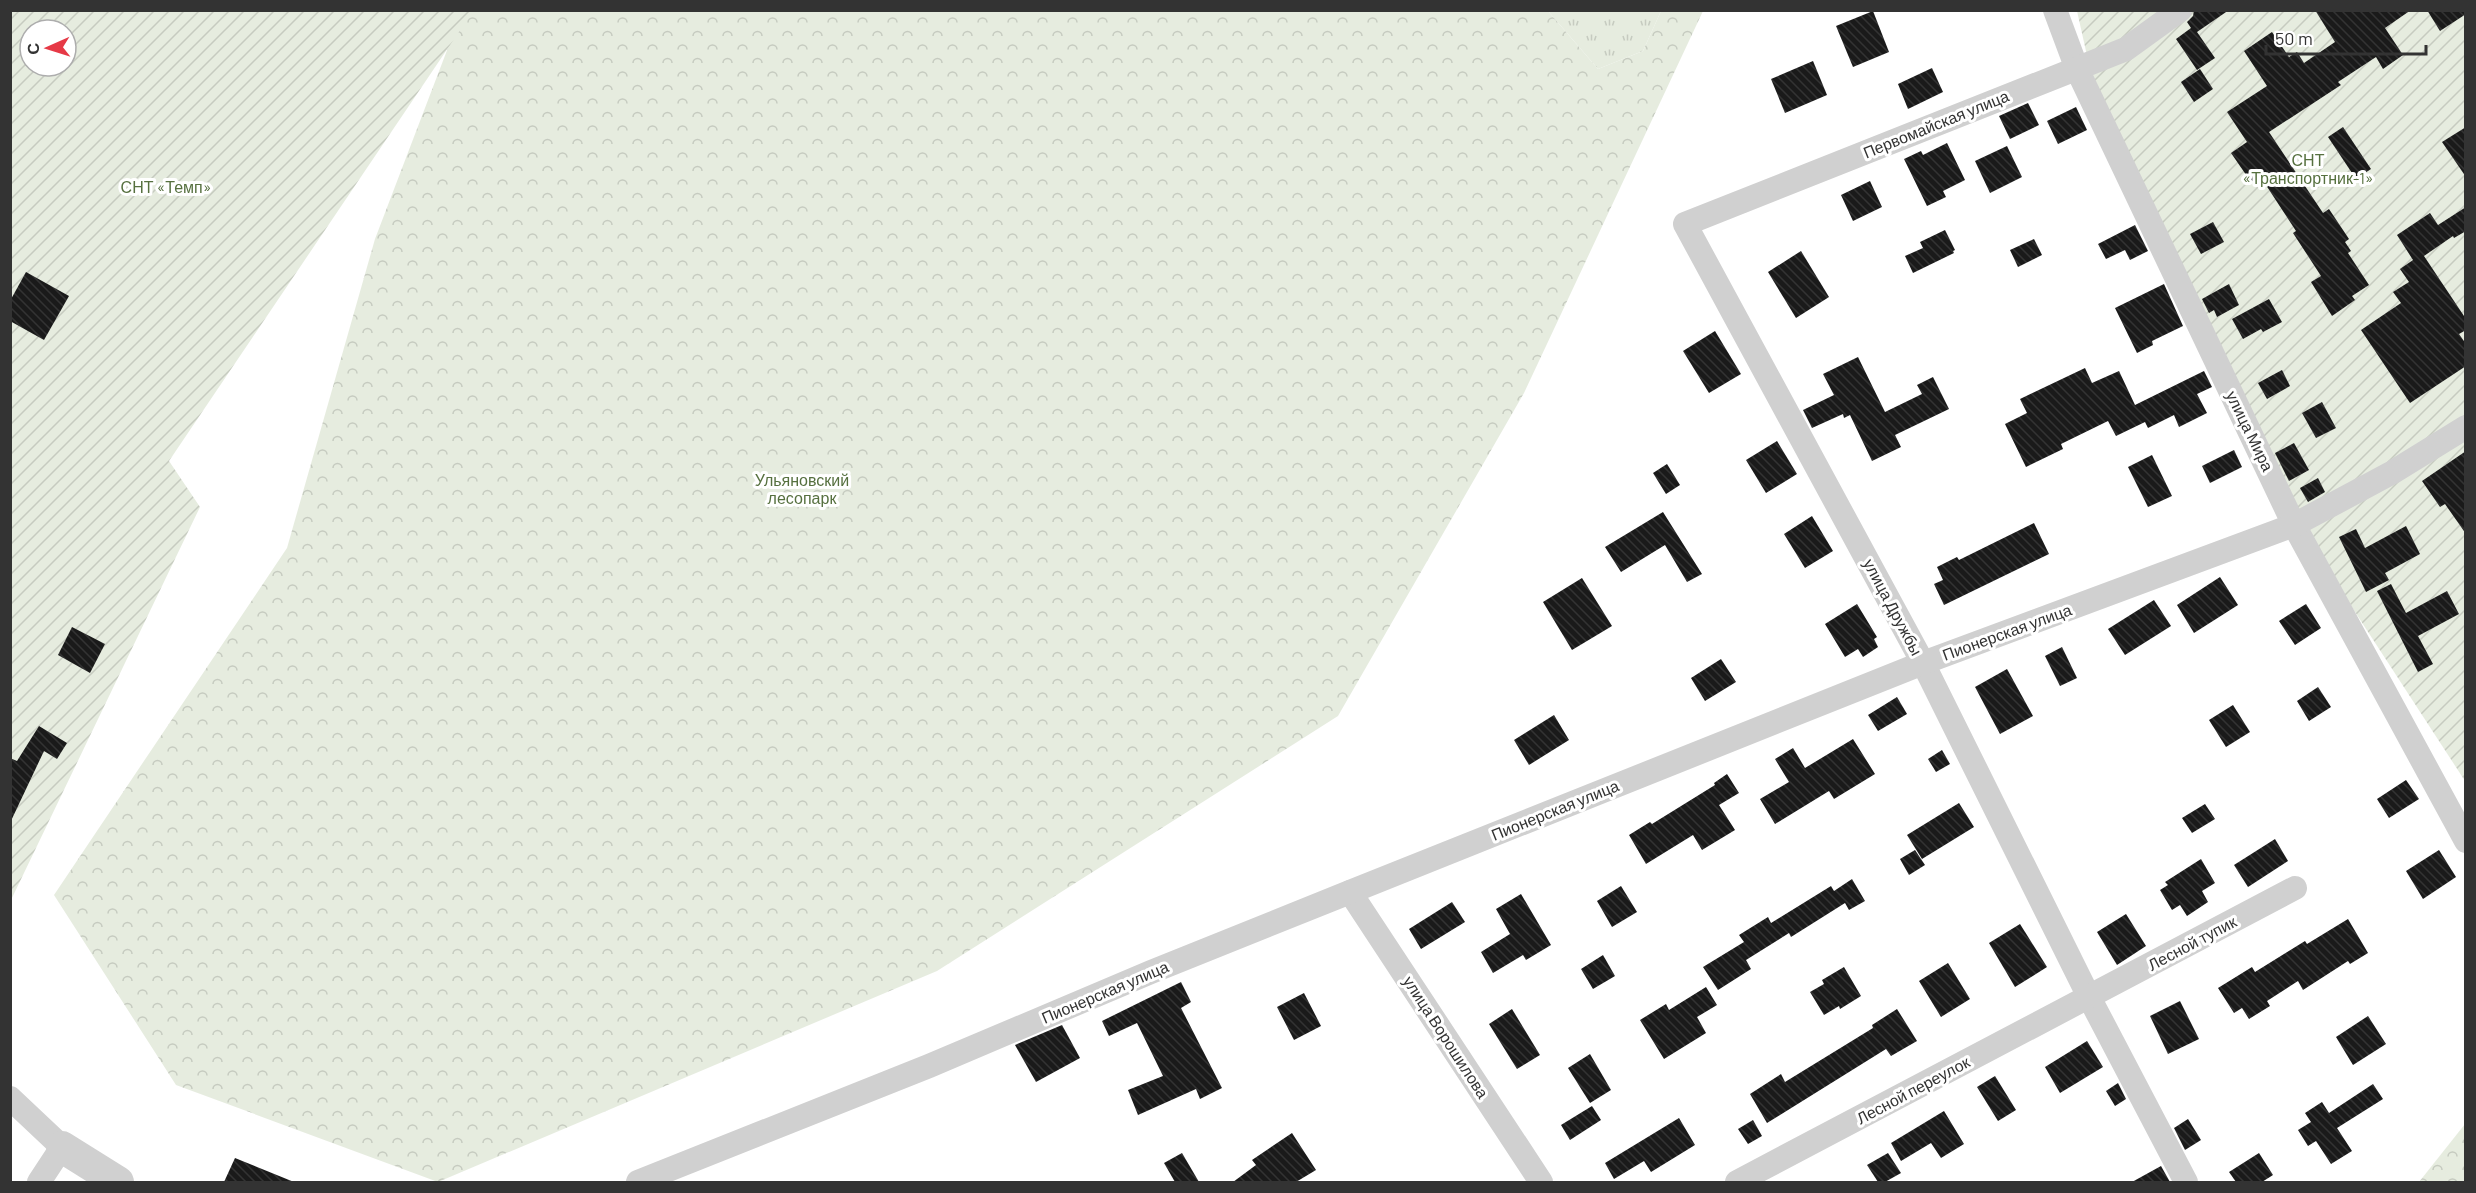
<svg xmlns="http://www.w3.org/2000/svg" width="2476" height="1193" viewBox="0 0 2476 1193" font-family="Barlow,sans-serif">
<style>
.grass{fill:url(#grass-tufts)}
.forest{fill:url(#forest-crowns)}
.garden{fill:url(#garden-furrows);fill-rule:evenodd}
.building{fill:url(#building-back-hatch)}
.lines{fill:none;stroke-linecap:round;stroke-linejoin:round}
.minor{stroke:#d0d0d0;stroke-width:24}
.tertiary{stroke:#d0d0d0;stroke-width:32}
.labels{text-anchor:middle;stroke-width:6;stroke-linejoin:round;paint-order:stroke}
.street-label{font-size:16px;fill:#333;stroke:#fff}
.park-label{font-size:16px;fill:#56703f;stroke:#fff}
</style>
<defs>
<pattern id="grass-tufts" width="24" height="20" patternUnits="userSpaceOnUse" patternTransform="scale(1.5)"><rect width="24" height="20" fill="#e6ecdf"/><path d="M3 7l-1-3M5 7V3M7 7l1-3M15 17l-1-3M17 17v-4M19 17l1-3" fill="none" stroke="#c6cbc0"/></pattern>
<pattern id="forest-crowns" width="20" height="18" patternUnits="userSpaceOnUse" patternTransform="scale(1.5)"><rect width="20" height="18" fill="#e6ecdf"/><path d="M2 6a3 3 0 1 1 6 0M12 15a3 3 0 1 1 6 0" fill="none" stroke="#c6cbc0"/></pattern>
<pattern id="garden-furrows" width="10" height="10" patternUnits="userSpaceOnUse" patternTransform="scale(1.5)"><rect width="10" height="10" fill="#e6ecdf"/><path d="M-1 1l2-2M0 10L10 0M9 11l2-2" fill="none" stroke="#c6cbc0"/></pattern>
<pattern id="building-back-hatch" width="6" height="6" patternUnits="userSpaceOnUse" patternTransform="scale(1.5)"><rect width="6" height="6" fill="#1a1a1a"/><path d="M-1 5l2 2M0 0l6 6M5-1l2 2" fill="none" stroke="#333"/></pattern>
</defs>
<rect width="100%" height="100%" fill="#fff"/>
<polygon class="grass" points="1548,11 1661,11 1643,51 1598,69"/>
<g class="forest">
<polygon points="462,11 1548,11 1598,69 1643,51 1661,11 1703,11 1524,393 1338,716 937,971 438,1182 176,1085 54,895 287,548 375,239"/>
<polygon points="2465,1124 2465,1182 2419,1182"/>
</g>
<g class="garden">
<path d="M11 11H473L169 461 200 507 11 900ZM30 30H66V66H30Z"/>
<polygon points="2077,11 2465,11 2465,781 2303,532 2248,419 2090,69"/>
</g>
<g class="building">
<polygon points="2194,10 2229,10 2197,32 2215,58 2197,70 2176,39 2191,28 2187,22 2193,16"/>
<polygon points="2315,10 2411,10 2385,28 2403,55 2383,69 2376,57 2338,82 2341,85 2269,132 2323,213 2329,209 2349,239 2345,242 2351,251 2348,253 2369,285 2352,296 2355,300 2332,316 2311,282 2321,276 2293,233 2296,231 2260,176 2251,182 2231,153 2247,142 2227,112 2267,86 2244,51 2272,32 2289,57 2297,52 2304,63 2335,42"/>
<polygon points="2427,10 2466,10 2466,14 2440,31"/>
<polygon points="1873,11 1889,52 1853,67 1836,26"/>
<polygon points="1813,61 1827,95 1785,113 1771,79"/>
<polygon points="1932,68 1943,92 1908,109 1898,84"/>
<polygon points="2200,69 2213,89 2194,102 2181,82"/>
<polygon points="2028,103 2039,125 2010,139 1999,116"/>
<polygon points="2076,107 2087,130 2058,144 2047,121"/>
<polygon points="2343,127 2371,169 2356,179 2328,137"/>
<polygon points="2466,127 2466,177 2442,142"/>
<polygon points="1947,143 1965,180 1943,191 1946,197 1927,206 1904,159 1921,151 1923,155"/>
<polygon points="2007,146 2022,177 1990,193 1975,161"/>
<polygon points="1870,181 1882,207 1853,221 1841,195"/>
<polygon points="2466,207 2466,231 2454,238 2453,236 2424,256 2466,319 2466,330 2459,334 2466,344 2466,366 2410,403 2361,330 2401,303 2393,292 2409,282 2400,269 2413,260 2397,235 2430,213 2438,225"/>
<polygon points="2213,222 2224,242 2201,254 2190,234"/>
<polygon points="2135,225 2148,251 2130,260 2125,250 2106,259 2098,244"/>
<polygon points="1945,230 1955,250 1953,251 1954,253 1913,273 1905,256 1923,248 1920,242"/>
<polygon points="2034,239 2042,255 2018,267 2010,250"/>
<polygon points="1801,251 1829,297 1796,318 1768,272"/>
<polygon points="26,272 69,296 44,340 10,321 10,301"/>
<polygon points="2164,284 2183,326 2152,341 2153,345 2137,353 2115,308"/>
<polygon points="2229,284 2239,305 2217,317 2214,310 2209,313 2202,299"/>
<polygon points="2269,299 2282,322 2263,332 2261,329 2243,339 2232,319"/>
<polygon points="1715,331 1741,374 1709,393 1683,351"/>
<polygon points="1858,357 1885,412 1922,394 1917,385 1933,377 1949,409 1895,435 1901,447 1872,461 1850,415 1844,418 1843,414 1812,428 1803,410 1834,395 1823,374"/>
<polygon points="2085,368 2092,383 2119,371 2135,405 2204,371 2212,387 2197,394 2207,413 2179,427 2174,415 2148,428 2145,422 2116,436 2108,421 2061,444 2063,449 2026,467 2005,424 2027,413 2020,399"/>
<polygon points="2282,370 2290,386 2267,399 2258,383"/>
<polygon points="2322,402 2336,428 2316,438 2302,413"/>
<polygon points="1777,441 1797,474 1766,493 1746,460"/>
<polygon points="2294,443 2309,470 2289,481 2275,453"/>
<polygon points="2234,450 2242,467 2210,483 2202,466"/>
<polygon points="2466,451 2466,534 2445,504 2440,507 2422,481"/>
<polygon points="2152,455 2172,496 2148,507 2128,467"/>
<polygon points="1667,464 1680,485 1666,494 1653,473"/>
<polygon points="2318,478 2325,492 2308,502 2300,488"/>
<polygon points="1663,512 1702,574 1687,582 1665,545 1621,572 1605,547"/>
<polygon points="1812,516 1833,551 1805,568 1784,534"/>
<polygon points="2034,523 2049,554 1944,605 1934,584 1943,580 1937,567 1957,557 1959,560"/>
<polygon points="2406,526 2420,554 2385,573 2389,580 2366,592 2339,537 2356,529 2365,548"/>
<polygon points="2220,577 2238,605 2194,633 2177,605"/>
<polygon points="1582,578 1612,626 1572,650 1543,602"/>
<polygon points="2391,584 2406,613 2447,591 2459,614 2418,636 2433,664 2418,672 2377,591"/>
<polygon points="2154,600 2171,626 2125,655 2108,629"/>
<polygon points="1857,604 1877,637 1874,639 1878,647 1863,657 1858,649 1845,657 1825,624"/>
<polygon points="2306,604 2321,628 2295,645 2279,621"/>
<polygon points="72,627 105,644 90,673 58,655"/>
<polygon points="2062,647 2077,678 2060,686 2045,656"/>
<polygon points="1721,659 1736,682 1705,701 1691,678"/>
<polygon points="2007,669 2033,716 2000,734 1975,687"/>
<polygon points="2318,687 2331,707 2309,721 2297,701"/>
<polygon points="1897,697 1907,714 1878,731 1868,715"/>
<polygon points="2233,705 2250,732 2226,747 2209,720"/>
<polygon points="1554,715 1569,740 1529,765 1514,740"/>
<polygon points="39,726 67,743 57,759 44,751 10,823 10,758 17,761"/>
<polygon points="1853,739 1875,774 1834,799 1829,791 1775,824 1760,799 1789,782 1775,759 1793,748 1805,768"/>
<polygon points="1942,750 1950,764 1936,772 1928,759"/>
<polygon points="1727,774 1739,793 1719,805 1735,830 1702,850 1693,835 1646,864 1629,835 1650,822 1652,824 1715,785 1714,783"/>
<polygon points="2406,780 2419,799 2389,818 2377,799"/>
<polygon points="1959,803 1974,827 1922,859 1907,835"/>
<polygon points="2205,804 2215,819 2192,833 2182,818"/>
<polygon points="2275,839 2288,861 2248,887 2234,865"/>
<polygon points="1915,850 1925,865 1909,875 1900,859"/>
<polygon points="2439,850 2456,877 2423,899 2406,871"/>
<polygon points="2201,859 2215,883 2202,891 2208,902 2187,916 2180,905 2172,910 2160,890 2168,885 2165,882"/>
<polygon points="1852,879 1865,901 1849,910 1845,903 1791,937 1789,933 1746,960 1751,969 1718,990 1703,967 1744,942 1739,935 1768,917 1771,923 1831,886 1834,891"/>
<polygon points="1621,886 1637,912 1612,927 1597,901"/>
<polygon points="1521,894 1551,945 1526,960 1523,955 1493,973 1481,952 1510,934 1496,909"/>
<polygon points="1452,902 1465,922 1421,949 1409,929"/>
<polygon points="2126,914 2146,946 2117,965 2097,932"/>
<polygon points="2348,919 2368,953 2350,964 2348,961 2303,990 2298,981 2267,1001 2270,1006 2249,1019 2242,1008 2234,1013 2218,988 2252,967 2255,972 2305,941 2307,944"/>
<polygon points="2020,924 2047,967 2015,987 1989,943"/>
<polygon points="1603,955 1615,976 1593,989 1581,969"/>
<polygon points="1948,963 1970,999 1941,1017 1919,981"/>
<polygon points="1844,967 1861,996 1840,1009 1839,1006 1824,1015 1810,992 1824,984 1822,980"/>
<polygon points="1181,982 1191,1002 1181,1008 1222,1088 1200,1099 1196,1089 1138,1115 1128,1090 1163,1076 1137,1023 1109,1036 1102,1021"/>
<polygon points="1706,987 1717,1005 1697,1017 1706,1033 1664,1059 1640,1020 1666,1004 1669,1010"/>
<polygon points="1304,993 1321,1026 1294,1040 1277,1007"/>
<polygon points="2180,1001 2199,1039 2168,1054 2150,1016"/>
<polygon points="1512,1009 1540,1055 1517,1069 1489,1024"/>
<polygon points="1897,1009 1917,1041 1891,1056 1886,1049 1767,1123 1750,1094 1781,1074 1785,1082 1873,1028 1872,1025"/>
<polygon points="2368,1016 2386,1044 2353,1065 2336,1037"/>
<polygon points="1062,1025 1080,1058 1036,1082 1015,1045"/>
<polygon points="2087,1041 2103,1067 2060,1093 2045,1067"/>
<polygon points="1590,1054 1611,1090 1590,1103 1568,1068"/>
<polygon points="1995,1076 2016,1110 1998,1121 1977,1087"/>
<polygon points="2118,1083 2126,1099 2115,1106 2106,1091"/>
<polygon points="2373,1084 2383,1099 2337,1128 2352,1151 2331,1164 2316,1141 2308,1146 2298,1130 2311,1122 2305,1113 2322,1102 2329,1113"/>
<polygon points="1592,1106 1601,1120 1570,1140 1561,1125"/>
<polygon points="1944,1111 1964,1144 1941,1158 1931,1143 1901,1161 1891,1143"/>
<polygon points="1679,1118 1695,1145 1651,1172 1644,1161 1614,1179 1605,1163"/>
<polygon points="2188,1119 2201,1140 2185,1150 2174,1128"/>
<polygon points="1753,1120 1762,1136 1748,1144 1738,1129"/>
<polygon points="1292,1133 1316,1170 1296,1182 1233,1182 1256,1165 1252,1160"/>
<polygon points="1182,1153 1199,1182 1175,1182 1164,1163"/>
<polygon points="1888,1153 1901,1173 1885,1182 1878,1182 1867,1165"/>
<polygon points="2259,1153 2273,1175 2262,1182 2236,1182 2229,1172"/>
<polygon points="235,1158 294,1182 224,1182"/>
<polygon points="2161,1166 2170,1182 2132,1182"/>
</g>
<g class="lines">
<g class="minor">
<polyline points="2055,10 2077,69 2294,525 2466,841"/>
<polyline points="2180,10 2126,49 1685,224 1923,663 2089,997 2186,1182"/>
<polyline points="1350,892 1541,1182"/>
<polyline points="10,1098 62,1147 39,1182"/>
<polyline points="638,1182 929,1066 1151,972 1350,892 1923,663 2294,525 2393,472 2466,427"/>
<polyline points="1737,1182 2295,888"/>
</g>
<polyline class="tertiary" points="62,1147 118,1182"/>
</g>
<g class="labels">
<g class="street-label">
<text transform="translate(1936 124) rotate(-22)" y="6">Первомайская улица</text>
<text transform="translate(2250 431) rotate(64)" y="6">улица Мира</text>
<text transform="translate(1893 607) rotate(62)" y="6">улица Дружбы</text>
<text transform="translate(2007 632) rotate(-20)" y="6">Пионерская улица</text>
<text transform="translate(1555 810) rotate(-22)" y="6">Пионерская улица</text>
<text transform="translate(2192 943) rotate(-28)" y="6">Лесной тупик</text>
<text transform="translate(1105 992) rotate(-23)" y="6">Пионерская улица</text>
<text transform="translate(1446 1037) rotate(57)" y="6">улица Ворошилова</text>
<text transform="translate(1913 1090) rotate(-28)" y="6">Лесной переулок</text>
</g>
<g class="park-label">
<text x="2308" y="166">СНТ<tspan x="2308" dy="18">«Транспортник-1»</tspan></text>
<text x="166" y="193">СНТ «Темп»</text>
<text x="802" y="486">Ульяновский<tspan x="802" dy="18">лесопарк</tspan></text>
</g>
</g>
<rect width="2476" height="1193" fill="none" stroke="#333333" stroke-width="24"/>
<g transform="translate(48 48) rotate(267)"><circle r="28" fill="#ffffff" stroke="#adadad" stroke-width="1.5"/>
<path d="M0-4.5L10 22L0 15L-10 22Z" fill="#e63946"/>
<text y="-9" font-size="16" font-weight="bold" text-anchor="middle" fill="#333333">С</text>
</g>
<path d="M2266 45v9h160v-9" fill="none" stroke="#333333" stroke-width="3"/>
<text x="2275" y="45" font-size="18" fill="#333333" stroke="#ffffff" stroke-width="4.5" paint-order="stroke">50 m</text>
</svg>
